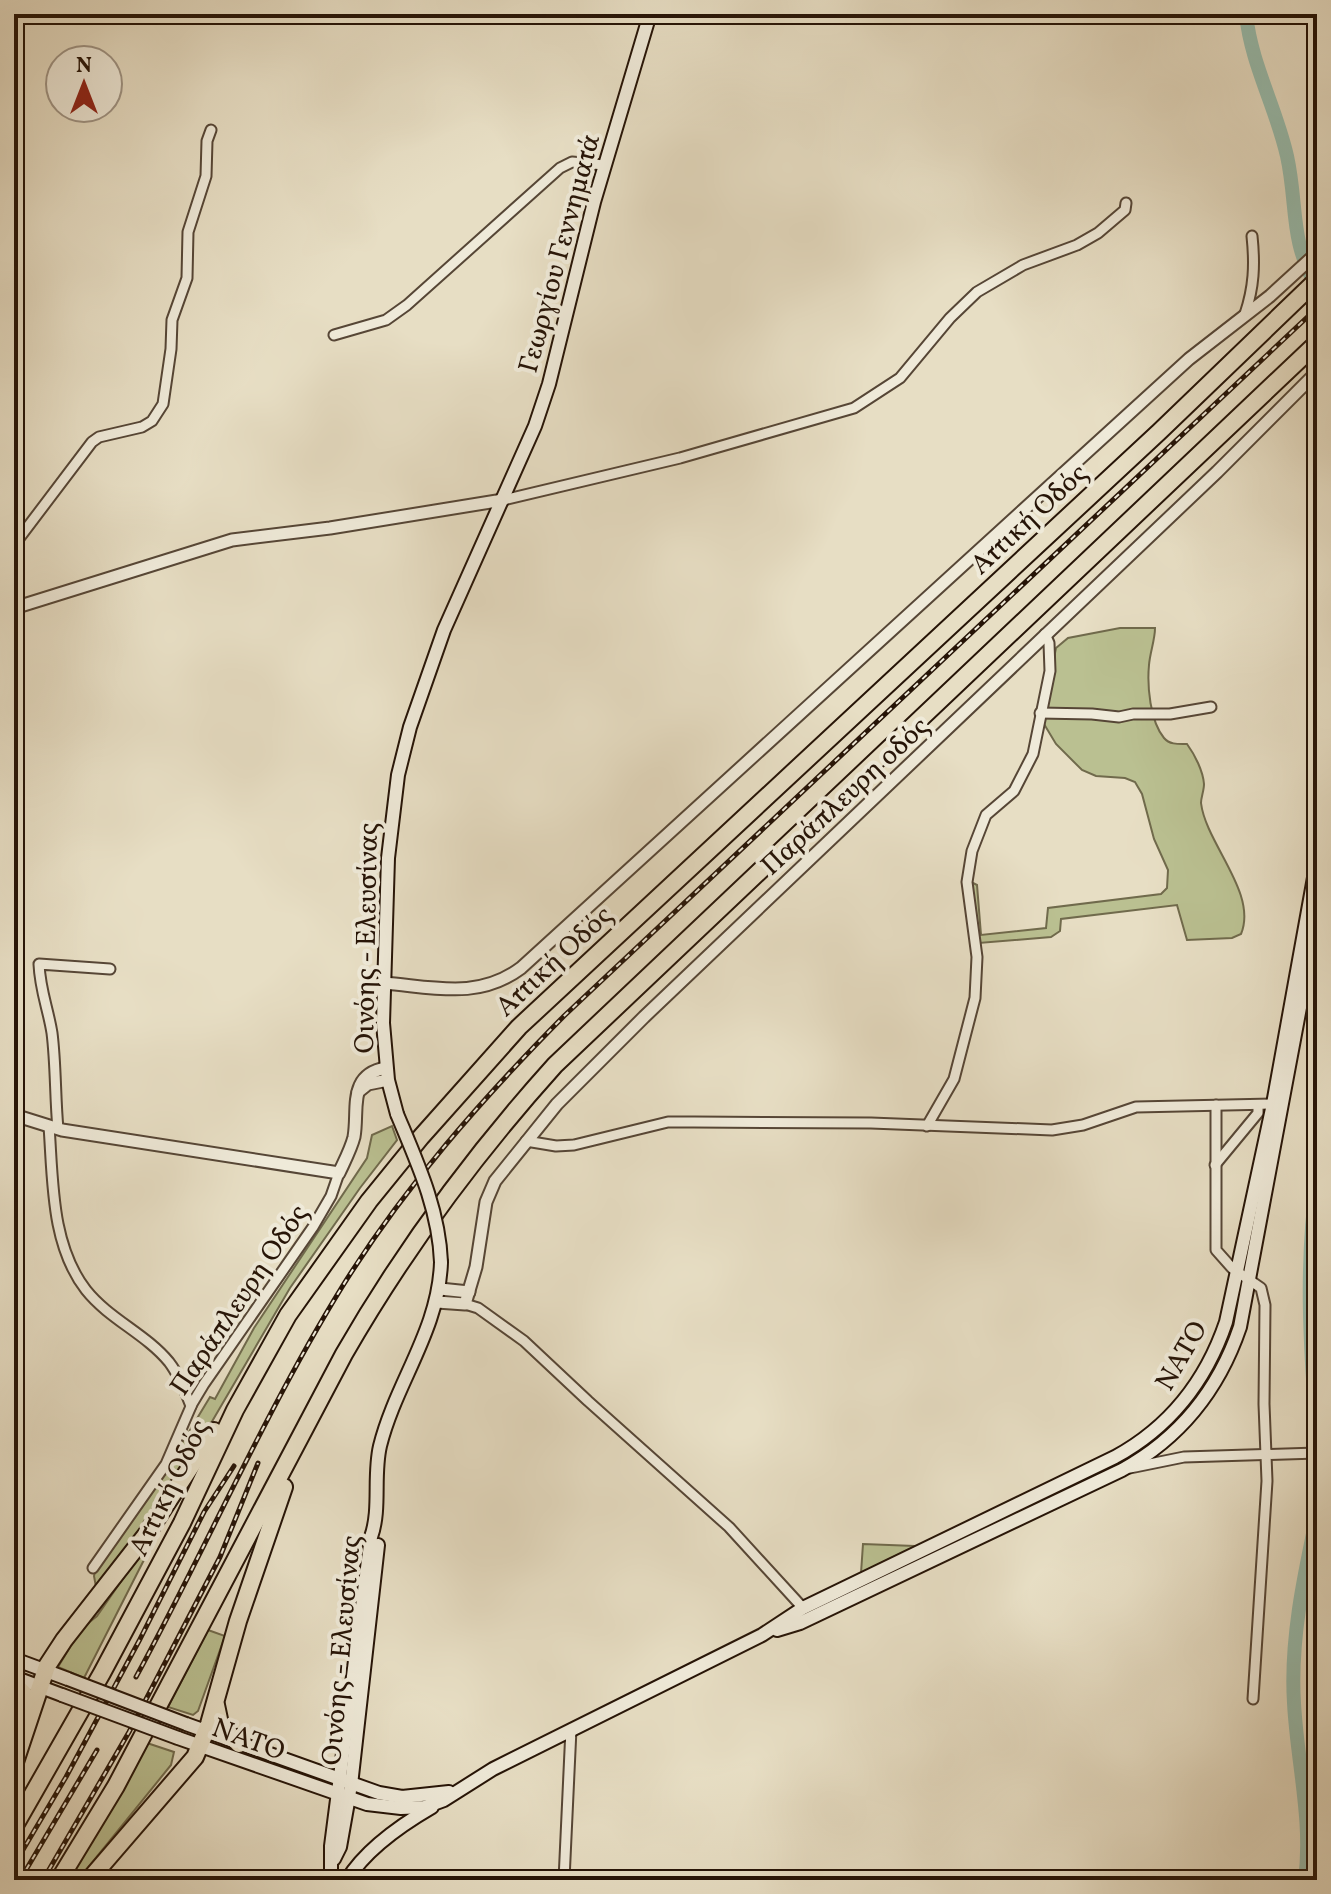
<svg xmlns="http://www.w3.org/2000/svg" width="1331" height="1894" viewBox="0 0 1331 1894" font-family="Vollkorn,serif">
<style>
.green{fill:#bac091;stroke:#706a4c;stroke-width:2}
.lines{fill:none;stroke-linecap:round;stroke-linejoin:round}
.stream{stroke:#6a796b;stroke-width:2}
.river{stroke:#98bdae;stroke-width:14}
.minor-casing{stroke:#564636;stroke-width:13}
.tertiary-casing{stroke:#564636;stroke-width:15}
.secondary-casing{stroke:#261407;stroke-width:16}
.motorway-casing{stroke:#261407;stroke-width:20}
.minor{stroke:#efead9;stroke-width:9}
.tertiary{stroke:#efead9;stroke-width:11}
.secondary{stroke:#efead9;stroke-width:12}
.motorway{stroke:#e7dec4;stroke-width:16}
.rail-casing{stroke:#261407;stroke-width:5}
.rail{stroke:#efead9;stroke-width:2;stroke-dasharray:6;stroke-linecap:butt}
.secondary-bridge-casing{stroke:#261407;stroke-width:16;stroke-linecap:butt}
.secondary-bridge{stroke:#efead9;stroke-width:12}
.labels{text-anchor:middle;stroke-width:8;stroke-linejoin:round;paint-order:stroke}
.street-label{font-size:28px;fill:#261407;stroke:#efead9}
</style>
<rect width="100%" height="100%" fill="#e7dec4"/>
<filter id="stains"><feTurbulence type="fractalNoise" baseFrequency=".0025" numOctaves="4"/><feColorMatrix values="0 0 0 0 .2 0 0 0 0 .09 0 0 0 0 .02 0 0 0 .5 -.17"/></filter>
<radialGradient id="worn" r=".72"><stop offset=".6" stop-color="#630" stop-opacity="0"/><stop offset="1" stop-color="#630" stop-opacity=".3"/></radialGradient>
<g class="green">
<path d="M1120 628H1155C1155 640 1150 652 1149 665 1147 686 1150 721 1164 738 1170 745 1179 744 1187 744 1195 755 1203 771 1204 784 1204 791 1201 797 1201 803 1206 844 1258 893 1241 934L1232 938 1187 940 1177 905 1061 919 1060 931 1051 937 979 943 970 885 973 883 977 885 981 935 1046 928 1048 908 1161 894 1167 888 1168 870 1154 839 1142 794 1135 782 1125 778 1096 776 1082 770 1056 744 1044 724V708L1056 648 1068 638Z"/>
<polygon points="392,1126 397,1140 360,1188 290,1288 200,1442 133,1542 96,1587 94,1576 96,1569 158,1483 210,1397 215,1399 254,1328 367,1158 372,1135"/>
<polygon points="149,1541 152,1543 149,1550 84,1678 58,1667 81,1629 97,1616"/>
<polygon points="863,1544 915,1546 916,1546 861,1573"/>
<polygon points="208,1630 225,1636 198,1711 193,1715 168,1707"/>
<polygon points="147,1743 174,1752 171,1765 78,1880 67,1880"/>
</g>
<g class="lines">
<polyline class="stream" points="14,877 17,883"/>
<g class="river">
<path d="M1246 14C1251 64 1276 107 1287 156 1298 206 1289 240 1317 287"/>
<path d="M1317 1182C1305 1264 1310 1350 1317 1431"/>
<path d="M1305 1880C1313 1821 1297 1762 1294 1703 1290 1640 1304 1576 1317 1515"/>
</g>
<defs>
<g id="minor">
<polyline points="648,19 685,14"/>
<path d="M1245 314C1254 287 1255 265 1252 236"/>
<polyline points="334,335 386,320 407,305 560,168 572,162 604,165"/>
<polyline points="503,500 680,458 854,408 900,378 950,318 977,292 1023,265 1077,245 1098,233 1125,210 1126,203"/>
<polyline points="14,545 92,442 99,437 142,427 152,421 163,404 171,349 172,320 187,278 188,232 206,176 207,141 211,130"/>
<polyline points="1040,713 1092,714 1119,717 1133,714 1170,714 1211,707"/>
<polyline points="1216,1105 1216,1250 1232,1268 1261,1288 1265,1305 1264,1404 1267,1481 1253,1699"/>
<path d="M49 1126C53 1181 51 1245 86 1290 109 1319 146 1334 169 1362 179 1375 185 1391 191 1406"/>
<polyline points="927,1126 954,1079 975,998 977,957 967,882 972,851 986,815 1014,791 1033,754 1050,671 1049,643 1045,634"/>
<path d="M58 1129C55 1097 56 1065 52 1033 48 1008 40 990 39 964L110 969"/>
<polyline points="526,1141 556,1146 574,1145 668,1122 694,1122 871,1123 1052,1130 1083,1125 1136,1107 1273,1104"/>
<polyline points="1215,1165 1258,1113 1258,1105"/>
<polyline points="14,1250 16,1251"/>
<polyline points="465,1304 478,1308 524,1341 588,1401 729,1527 803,1608"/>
<polyline points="1130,1468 1184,1457 1317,1453"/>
<polyline points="93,1568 166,1464 192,1404 204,1384 313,1227 331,1196 339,1173"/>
<polyline points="564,1880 571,1729"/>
</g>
<g id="tertiary">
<polyline points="14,608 232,540 330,528 503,500"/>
<path d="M384 983C434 987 478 1000 521 968L1189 359 1270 296 1317 253"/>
<polyline points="358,1092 368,1084 388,1080"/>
<path d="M14 1115 62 1130 339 1173C344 1162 351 1149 354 1137 359 1109 347 1075 386 1068"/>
<polyline points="440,1289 469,1292"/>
<polyline points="437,1302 465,1304 476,1267 486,1202 495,1181 557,1104 644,1017 1217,472 1317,372"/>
</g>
<g id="secondary">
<polyline points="397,1114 388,1080 383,1023 388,858 398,775 410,727 444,630 535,426 549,384 594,202 650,14"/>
<path d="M777 1630 800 1623 1122 1470C1180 1438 1219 1389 1240 1327L1317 917"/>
<polyline points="14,1659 68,1679"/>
<polyline points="14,1677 62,1695"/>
<polyline points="186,1724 379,1793 402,1797 449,1792"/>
<path d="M178 1738 367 1804 401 1808 425 1807 444 1800 493 1769 762 1635 803 1608 1115 1457C1170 1427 1206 1381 1226 1322L1273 1104 1317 861"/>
<polyline points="334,1859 340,1847 351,1785 378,1545"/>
<path d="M331 1880V1846L371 1537C381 1509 373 1476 380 1446 396 1382 439 1330 441 1262"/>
<path d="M347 1880C366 1849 401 1825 432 1807"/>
</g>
<g id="motorway">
<polyline points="14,1684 27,1697 30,1713"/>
<polyline points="216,1705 220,1724 239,1744"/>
<polyline points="14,1765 47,1666 64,1640 146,1535 214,1431"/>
<polyline points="14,1827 102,1673 182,1523 235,1410 288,1315 369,1201 421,1137 519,1027 1159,432 1317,280"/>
<path d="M59 1880 116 1786 344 1354C405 1248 473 1156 555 1065L1317 343"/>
<polyline points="89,1880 195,1757 209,1724 238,1621 284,1487"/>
</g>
</defs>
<use href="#minor" class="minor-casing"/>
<use href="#tertiary" class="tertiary-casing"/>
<use href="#secondary" class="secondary-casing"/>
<use href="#motorway" class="motorway-casing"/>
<use href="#minor" class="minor"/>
<use href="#tertiary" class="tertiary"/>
<use href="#secondary" class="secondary"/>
<use href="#motorway" class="motorway"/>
<defs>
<g id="rail">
<path d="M136 1677C206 1548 265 1412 342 1287 404 1187 482 1099 564 1016L1317 308"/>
<polyline points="14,1865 66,1777 139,1641 204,1512 234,1466"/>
<polyline points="20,1880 97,1750"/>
<polyline points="43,1880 129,1732 220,1557 258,1463"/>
</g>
</defs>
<use href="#rail" class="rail-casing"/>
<use href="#rail" class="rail"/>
<defs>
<g id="secondary-bridge">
<path d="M397 1114C417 1162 439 1209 441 1262"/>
<polyline points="68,1679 186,1724"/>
<polyline points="62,1695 178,1738"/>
</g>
</defs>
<use href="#secondary-bridge" class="secondary-bridge-casing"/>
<use href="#secondary-bridge" class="secondary-bridge"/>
</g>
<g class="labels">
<g class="street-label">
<text transform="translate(558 253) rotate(-75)" y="10">Γεωργίου Γεννηματά</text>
<text transform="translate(1028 518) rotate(-43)" y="10">Αττική Οδός</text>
<text transform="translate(844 795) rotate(-43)" y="10">Παράπλευρη οδός</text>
<text transform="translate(365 938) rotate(-89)" y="10">Οινόης - Ελευσίνας</text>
<text transform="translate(553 960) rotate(-43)" y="10">Αττική Οδός</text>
<text transform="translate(238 1299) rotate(-56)" y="10">Παράπλευρη Οδός</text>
<text transform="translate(1180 1355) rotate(-60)" y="10">ΝΑΤΟ</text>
<text transform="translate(168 1487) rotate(-64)" y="10">Αττική Οδός</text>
<text transform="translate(340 1650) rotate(-85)" y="10">Οινόης - Ελευσίνας</text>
<text transform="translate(249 1738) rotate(20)" y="10">ΝΑΤΟ</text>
</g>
</g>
<rect width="1331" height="1894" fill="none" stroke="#e7dec4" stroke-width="48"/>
<rect x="16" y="16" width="1299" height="1862" fill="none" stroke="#261407" stroke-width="4"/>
<rect x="24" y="24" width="1283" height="1846" fill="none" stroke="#261407" stroke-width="2"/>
<g transform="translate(84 84)"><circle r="38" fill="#efead9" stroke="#9f9485" stroke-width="2"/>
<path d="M0-6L14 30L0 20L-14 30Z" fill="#8f2418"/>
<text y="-12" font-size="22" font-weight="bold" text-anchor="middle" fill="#261407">N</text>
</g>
<rect width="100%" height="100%" filter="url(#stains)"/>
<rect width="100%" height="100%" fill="url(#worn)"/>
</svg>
